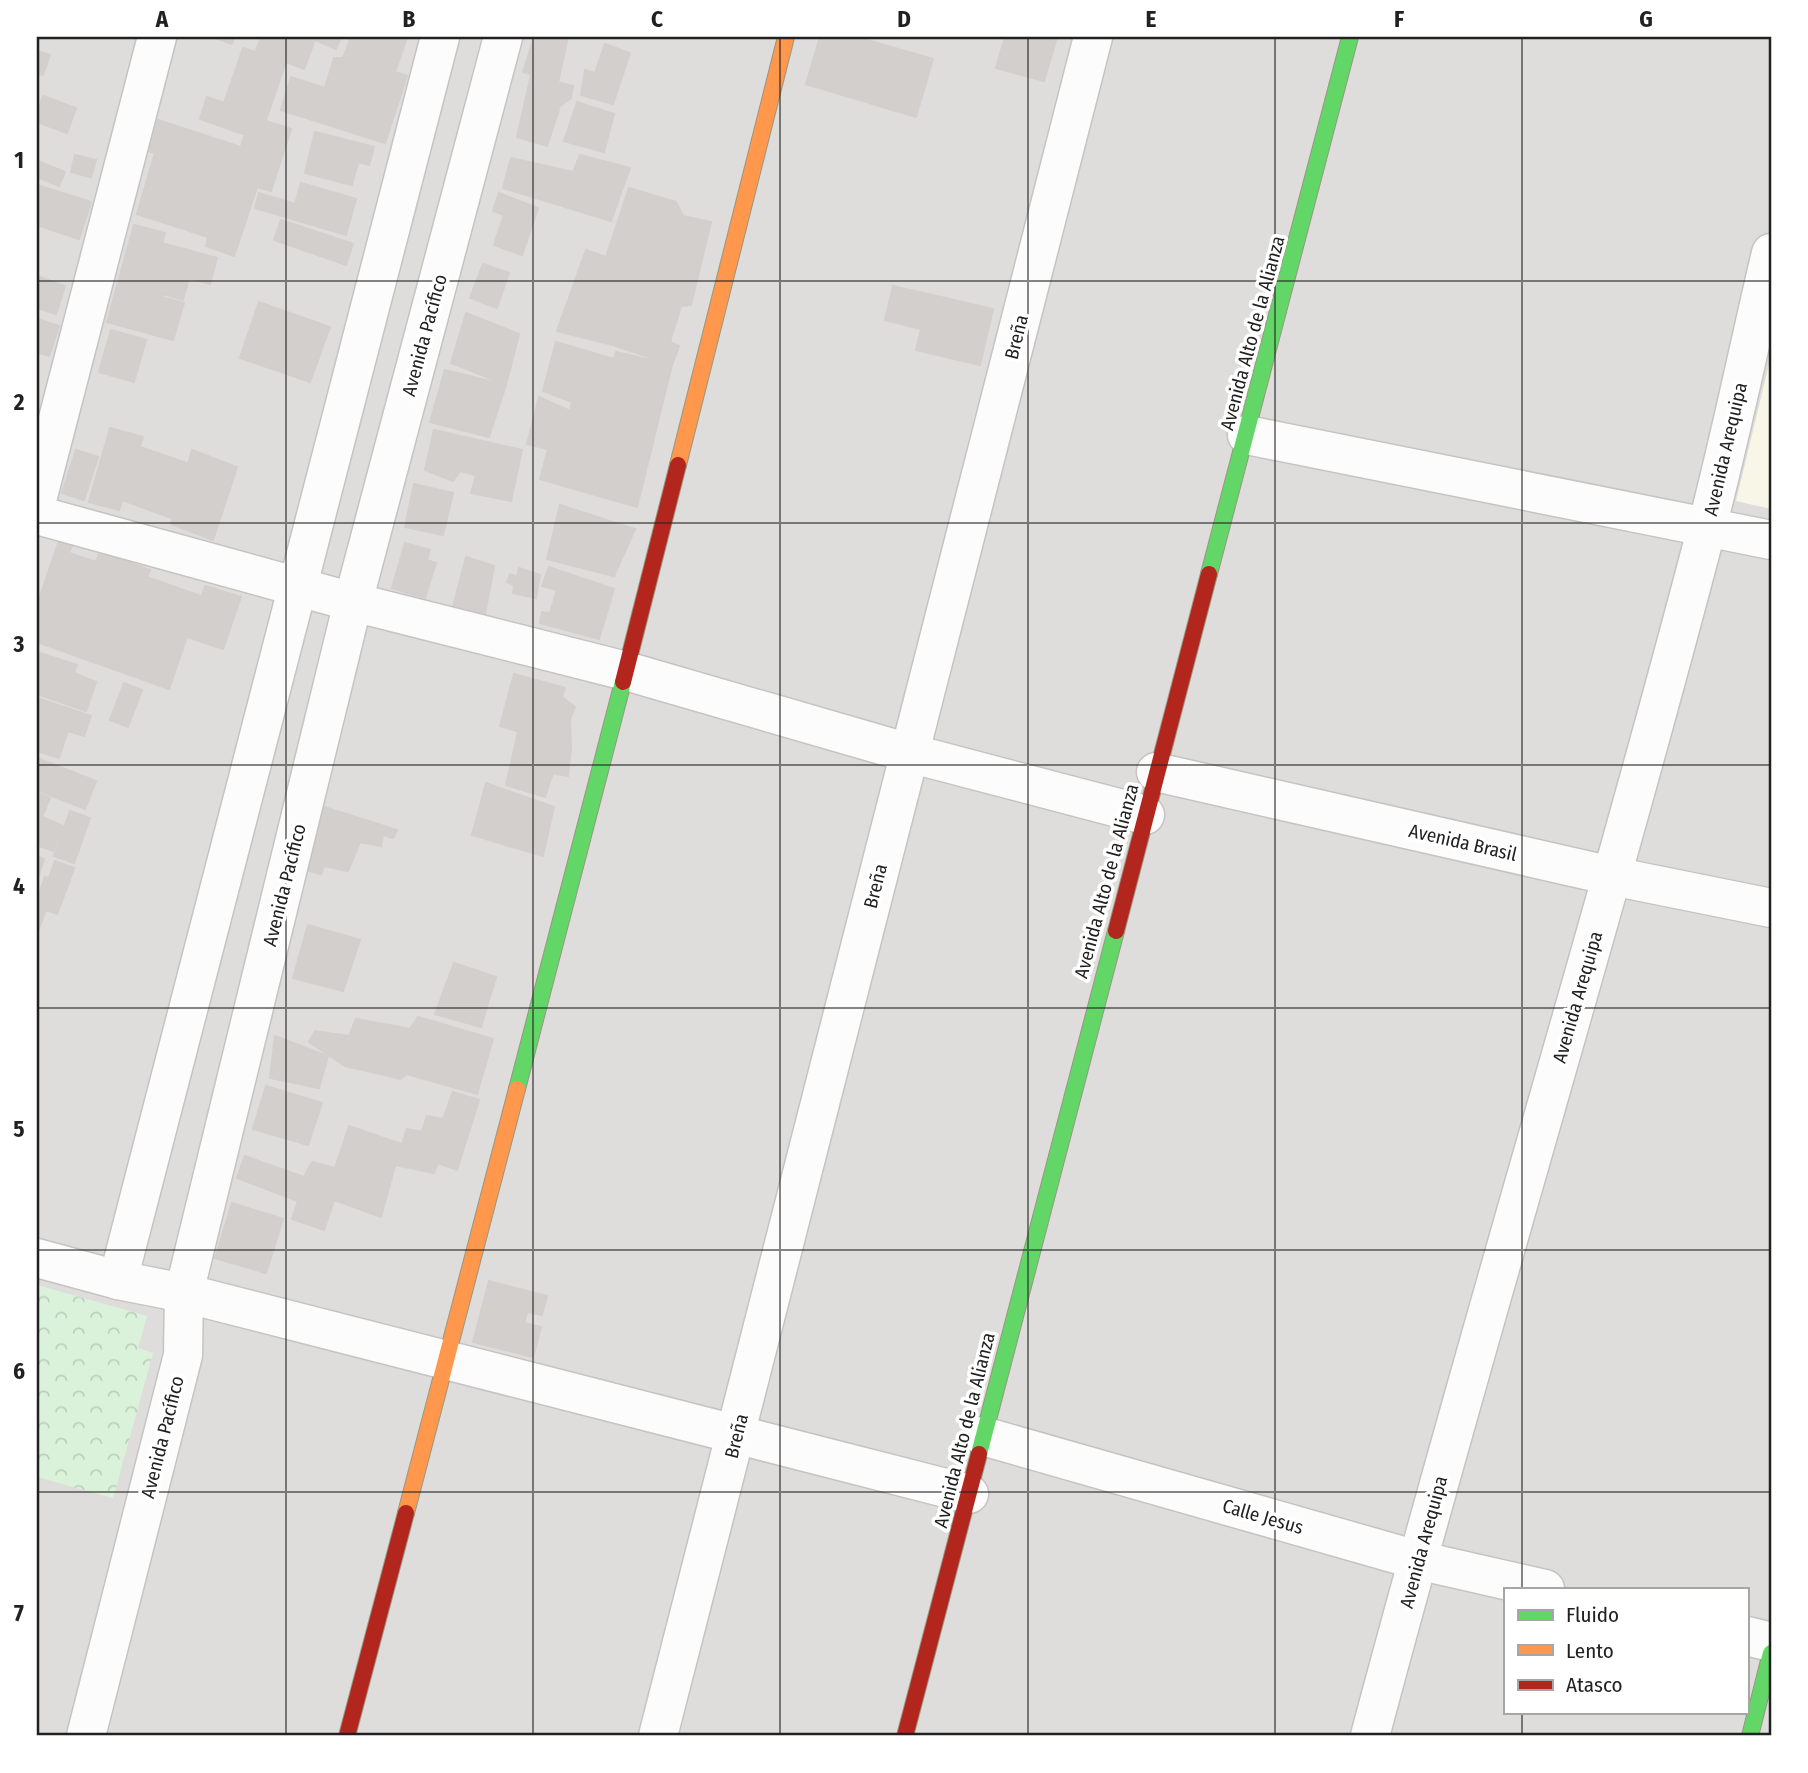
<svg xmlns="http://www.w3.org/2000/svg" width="1808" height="1773" viewBox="0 0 1808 1773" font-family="'Fira Sans Condensed',sans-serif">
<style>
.residential{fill:#dedddb;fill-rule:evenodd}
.education{fill:#f7f6e7}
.park{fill:url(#park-crowns)}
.building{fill:#d2cfcd;stroke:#d2cfcc;stroke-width:2}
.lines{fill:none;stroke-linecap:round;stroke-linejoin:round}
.street-casing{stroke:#c5c4c2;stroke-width:41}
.fast-casing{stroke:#979883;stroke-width:18}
.slow-casing{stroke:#979883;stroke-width:18}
.jam-casing{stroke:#979883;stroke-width:18}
.street{stroke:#fdfcfc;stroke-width:38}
.fast{stroke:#63d668;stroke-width:16}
.slow{stroke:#ff974d;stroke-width:16}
.jam{stroke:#b3261e;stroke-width:16}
.grid{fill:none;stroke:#212121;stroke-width:2;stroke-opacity:0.55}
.labels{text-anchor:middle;stroke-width:7;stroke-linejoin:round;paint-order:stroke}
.street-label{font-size:19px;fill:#212121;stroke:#fff}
.neatline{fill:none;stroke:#212121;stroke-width:2.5}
.grid-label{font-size:23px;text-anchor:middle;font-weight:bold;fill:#212121}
</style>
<defs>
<pattern id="park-crowns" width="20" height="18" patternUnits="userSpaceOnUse" patternTransform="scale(1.75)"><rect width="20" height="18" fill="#dbf2da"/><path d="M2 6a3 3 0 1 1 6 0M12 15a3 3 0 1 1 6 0" fill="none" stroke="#bccfbb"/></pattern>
</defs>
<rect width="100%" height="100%" fill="#efedea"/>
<path class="residential" d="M37 37H1771V1736H37ZM1505 1589H1747V1712H1505Z"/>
<polygon class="education" points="1771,356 1771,509 1736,501"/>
<polygon class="park" points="37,1285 147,1316 138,1348 153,1353 113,1498 37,1477"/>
<g class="building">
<polygon points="213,37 234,37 232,44"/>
<polygon points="261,37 341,37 336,49 315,40 304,69 256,51"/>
<polygon points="351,37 407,37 395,72 407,76 385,143 281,110 291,77 325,88 334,58 343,58"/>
<polygon points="534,37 568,37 558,82 523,72"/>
<polygon points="820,37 857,37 933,59 916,117 806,84"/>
<polygon points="1005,37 1057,37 1044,81 996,68"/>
<polygon points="605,44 630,53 613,104 581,95 585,70 595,73"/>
<polygon points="243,48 286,62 259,140 200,119 207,97 224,103"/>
<polygon points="37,51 50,55 43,75 37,74"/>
<polygon points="531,75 573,86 571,98 560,106 547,146 517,137"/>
<polygon points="43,96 76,108 67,133 37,122 37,113"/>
<polygon points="577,102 614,114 604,152 564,141"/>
<polygon points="158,120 241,147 244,137 259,140 267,121 291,129 271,191 257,187 234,256 206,246 208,237 137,214 155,153 148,151"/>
<polygon points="315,132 374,147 369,165 358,162 352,185 305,173"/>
<polygon points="75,155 96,160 91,177 71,172"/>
<polygon points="580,155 630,168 611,221 503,188 511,158 573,172"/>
<polygon points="40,162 65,172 59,186 37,177"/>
<polygon points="301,183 356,199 346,235 255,208 259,193 295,204"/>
<polygon points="37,185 91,202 79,239 37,225"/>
<polygon points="629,188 676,202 683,216 711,222 691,305 681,306 670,342 679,346 672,365 613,345 557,331 586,250 606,257"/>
<polygon points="499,193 538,208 522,255 494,245 504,215 493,211"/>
<polygon points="281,220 353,244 346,265 274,240"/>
<polygon points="134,225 165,233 162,243 217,258 210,284 189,278 183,300 164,294 162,297 184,303 173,340 107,322"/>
<polygon points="483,264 509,273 497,308 470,298"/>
<polygon points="37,276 65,286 56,314 37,308"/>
<polygon points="893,286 993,309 980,365 916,350 921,329 885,320"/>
<polygon points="259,302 330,327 310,382 240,358"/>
<polygon points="466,313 519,334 506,385 451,363"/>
<polygon points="37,319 59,326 49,356 37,352"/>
<polygon points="111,330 146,340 134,382 99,372"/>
<polygon points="556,342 614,359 616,352 672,365 637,507 540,479 548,449 527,444 539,397 570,411 572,402 543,391"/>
<polygon points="445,370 506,385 489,437 430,422"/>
<polygon points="110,428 143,437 119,510 89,502"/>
<polygon points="434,430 522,450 511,501 471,493 476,475 460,471 453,481 425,470"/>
<polygon points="140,447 190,464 171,518 122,500"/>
<polygon points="76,450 98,457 84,500 62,493"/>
<polygon points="192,450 237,467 213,540 171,524"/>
<polygon points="414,484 453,493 443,535 405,527"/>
<polygon points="560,505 635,529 614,576 547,559"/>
<polygon points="59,541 72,546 69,553 96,562 101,548 117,554 119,559 150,570 147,577 201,596 169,689 37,642 37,605"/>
<polygon points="405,543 430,550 427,560 436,563 425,598 392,588"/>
<polygon points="466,557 494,566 485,614 453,607"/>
<polygon points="549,567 614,589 599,639 540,623 542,612 550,613 557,590 542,586"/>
<polygon points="519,568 540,575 536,598 513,593 514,585 507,582 510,574 517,577"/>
<polygon points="205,586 241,597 223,649 187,637"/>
<polygon points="37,652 77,665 74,673 96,682 86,711 37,694"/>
<polygon points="514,674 565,688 562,697 575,707 570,719 571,748 500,726"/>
<polygon points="124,683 142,690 128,727 110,720"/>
<polygon points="37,698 91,716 84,736 68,731 59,758 37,751"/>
<polygon points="518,732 571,748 568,776 553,773 545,797 506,785"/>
<polygon points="37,758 96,781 85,809 37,790"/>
<polygon points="486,783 554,807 543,856 472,835"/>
<polygon points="37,793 50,798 42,817 63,826 53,851 37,845"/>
<polygon points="318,805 397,830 393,838 383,835 381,846 360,842 348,871 324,866 321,874 299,868"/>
<polygon points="70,811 90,818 74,863 54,856"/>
<polygon points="37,856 44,859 37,881"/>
<polygon points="55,861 74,868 68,885 49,878"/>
<polygon points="45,877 68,885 57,914 46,910 38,931 37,900"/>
<polygon points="308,925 360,940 343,991 293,978"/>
<polygon points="454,963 496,977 481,1027 435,1014"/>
<polygon points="418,1017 493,1039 477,1094 407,1074 401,1079 345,1066 309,1042 315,1031 349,1036 356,1019 410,1029"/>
<polygon points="275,1036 328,1056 319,1088 270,1078"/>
<polygon points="266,1086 322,1103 308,1145 253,1129"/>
<polygon points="453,1092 479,1100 457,1170 438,1163 434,1173 395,1165 407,1129 422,1132 427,1116 443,1119"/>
<polygon points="349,1126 401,1144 381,1217 334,1200 324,1230 292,1219 298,1201 237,1178 245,1156 304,1177 312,1162 335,1168"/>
<polygon points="232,1203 283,1219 266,1273 215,1258"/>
<polygon points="489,1281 547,1296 542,1315 527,1312 524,1323 541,1327 533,1357 473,1342"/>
</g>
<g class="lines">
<defs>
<g id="street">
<polyline points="1247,435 1771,540"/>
<polyline points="37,500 157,37"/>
<polyline points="37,515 353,602 626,671 909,753 1145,815"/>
<polyline points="1156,772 1612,876 1771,908"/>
<polyline points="37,1258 118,1280 184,1293 969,1494"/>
<polyline points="118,1280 440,37"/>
<polyline points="983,1436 1417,1560 1545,1589"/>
<polyline points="1747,1636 1771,1642"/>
<polyline points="86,1736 183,1355 184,1293 353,602 503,37"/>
<polyline points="658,1736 1093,37"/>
<path d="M1370 1736C1477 1333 1600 935 1706 531 1730 439 1749 346 1771 253"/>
</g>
<g id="fast">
<polyline points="1209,574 1350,37"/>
<polyline points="517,1089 623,682"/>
<polyline points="979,1454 1116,931"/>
<polyline points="1750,1736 1771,1653"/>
</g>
<g id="slow">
<polyline points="678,465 786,37"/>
<polyline points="406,1513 517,1089"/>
</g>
<g id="jam">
<polyline points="623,682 678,465"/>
<polyline points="1116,931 1209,574"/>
<polyline points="347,1736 406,1513"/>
<polyline points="905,1736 979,1454"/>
</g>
</defs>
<use href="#street" class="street-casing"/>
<use href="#fast" class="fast-casing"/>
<use href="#slow" class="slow-casing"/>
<use href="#jam" class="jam-casing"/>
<use href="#street" class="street"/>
<use href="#fast" class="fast"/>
<use href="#slow" class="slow"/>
<use href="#jam" class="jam"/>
</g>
<path class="grid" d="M286 37V1736M533 37V1736M780 37V1736M1028 37V1736M1275 37V1736M1522 37V1589M37 281H1771M37 523H1771M37 765H1771M37 1008H1771M37 1250H1771M37 1492H1771M1522 1712V1736"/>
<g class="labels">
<g class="street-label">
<text transform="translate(1252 333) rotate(-75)" y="7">Avenida Alto de la Alianza</text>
<text transform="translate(424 335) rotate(-75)" y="7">Avenida Pacífico</text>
<text transform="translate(1016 337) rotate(-76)" y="7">Breña</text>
<text transform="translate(1725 449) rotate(-77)" y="7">Avenida Arequipa</text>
<text transform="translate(1463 842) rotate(13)" y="7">Avenida Brasil</text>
<text transform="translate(1106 881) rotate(-75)" y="7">Avenida Alto de la Alianza</text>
<text transform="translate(284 885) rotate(-76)" y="7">Avenida Pacífico</text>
<text transform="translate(875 886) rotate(-76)" y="7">Breña</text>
<text transform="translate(1577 997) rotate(-74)" y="7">Avenida Arequipa</text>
<text transform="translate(964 1430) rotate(-76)" y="7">Avenida Alto de la Alianza</text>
<text transform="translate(736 1436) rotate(-76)" y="7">Breña</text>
<text transform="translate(162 1437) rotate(-76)" y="7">Avenida Pacífico</text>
<text transform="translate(1263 1516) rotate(16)" y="7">Calle Jesus</text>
<text transform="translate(1423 1542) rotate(-75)" y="7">Avenida Arequipa</text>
</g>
</g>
<rect width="1808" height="1773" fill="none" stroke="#ffffff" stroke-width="77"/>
<rect x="1504" y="1588" width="245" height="126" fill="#ffffff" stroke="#a6a6a6" stroke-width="2"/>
<rect x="1518" y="1610" width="35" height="10" fill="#63d668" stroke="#a6a6a6" stroke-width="2"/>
<text x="1566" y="1622" font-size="21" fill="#212121">Fluido</text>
<rect x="1518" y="1645" width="35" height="10" fill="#ff974d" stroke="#a6a6a6" stroke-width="2"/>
<text x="1566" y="1658" font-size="21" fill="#212121">Lento</text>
<rect x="1518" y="1680" width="35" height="10" fill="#b3261e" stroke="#a6a6a6" stroke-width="2"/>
<text x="1566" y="1692" font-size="21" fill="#212121">Atasco</text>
<rect x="38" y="38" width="1732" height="1696" class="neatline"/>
<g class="grid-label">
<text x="162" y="27">A</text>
<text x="409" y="27">B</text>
<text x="657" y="27">C</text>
<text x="904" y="27">D</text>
<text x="1151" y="27">E</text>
<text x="1399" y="27">F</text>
<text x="1646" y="27">G</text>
<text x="19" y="168">1</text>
<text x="19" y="410">2</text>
<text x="19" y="652">3</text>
<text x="19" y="894">4</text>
<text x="19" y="1137">5</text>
<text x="19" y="1379">6</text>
<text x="19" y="1621">7</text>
</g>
</svg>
